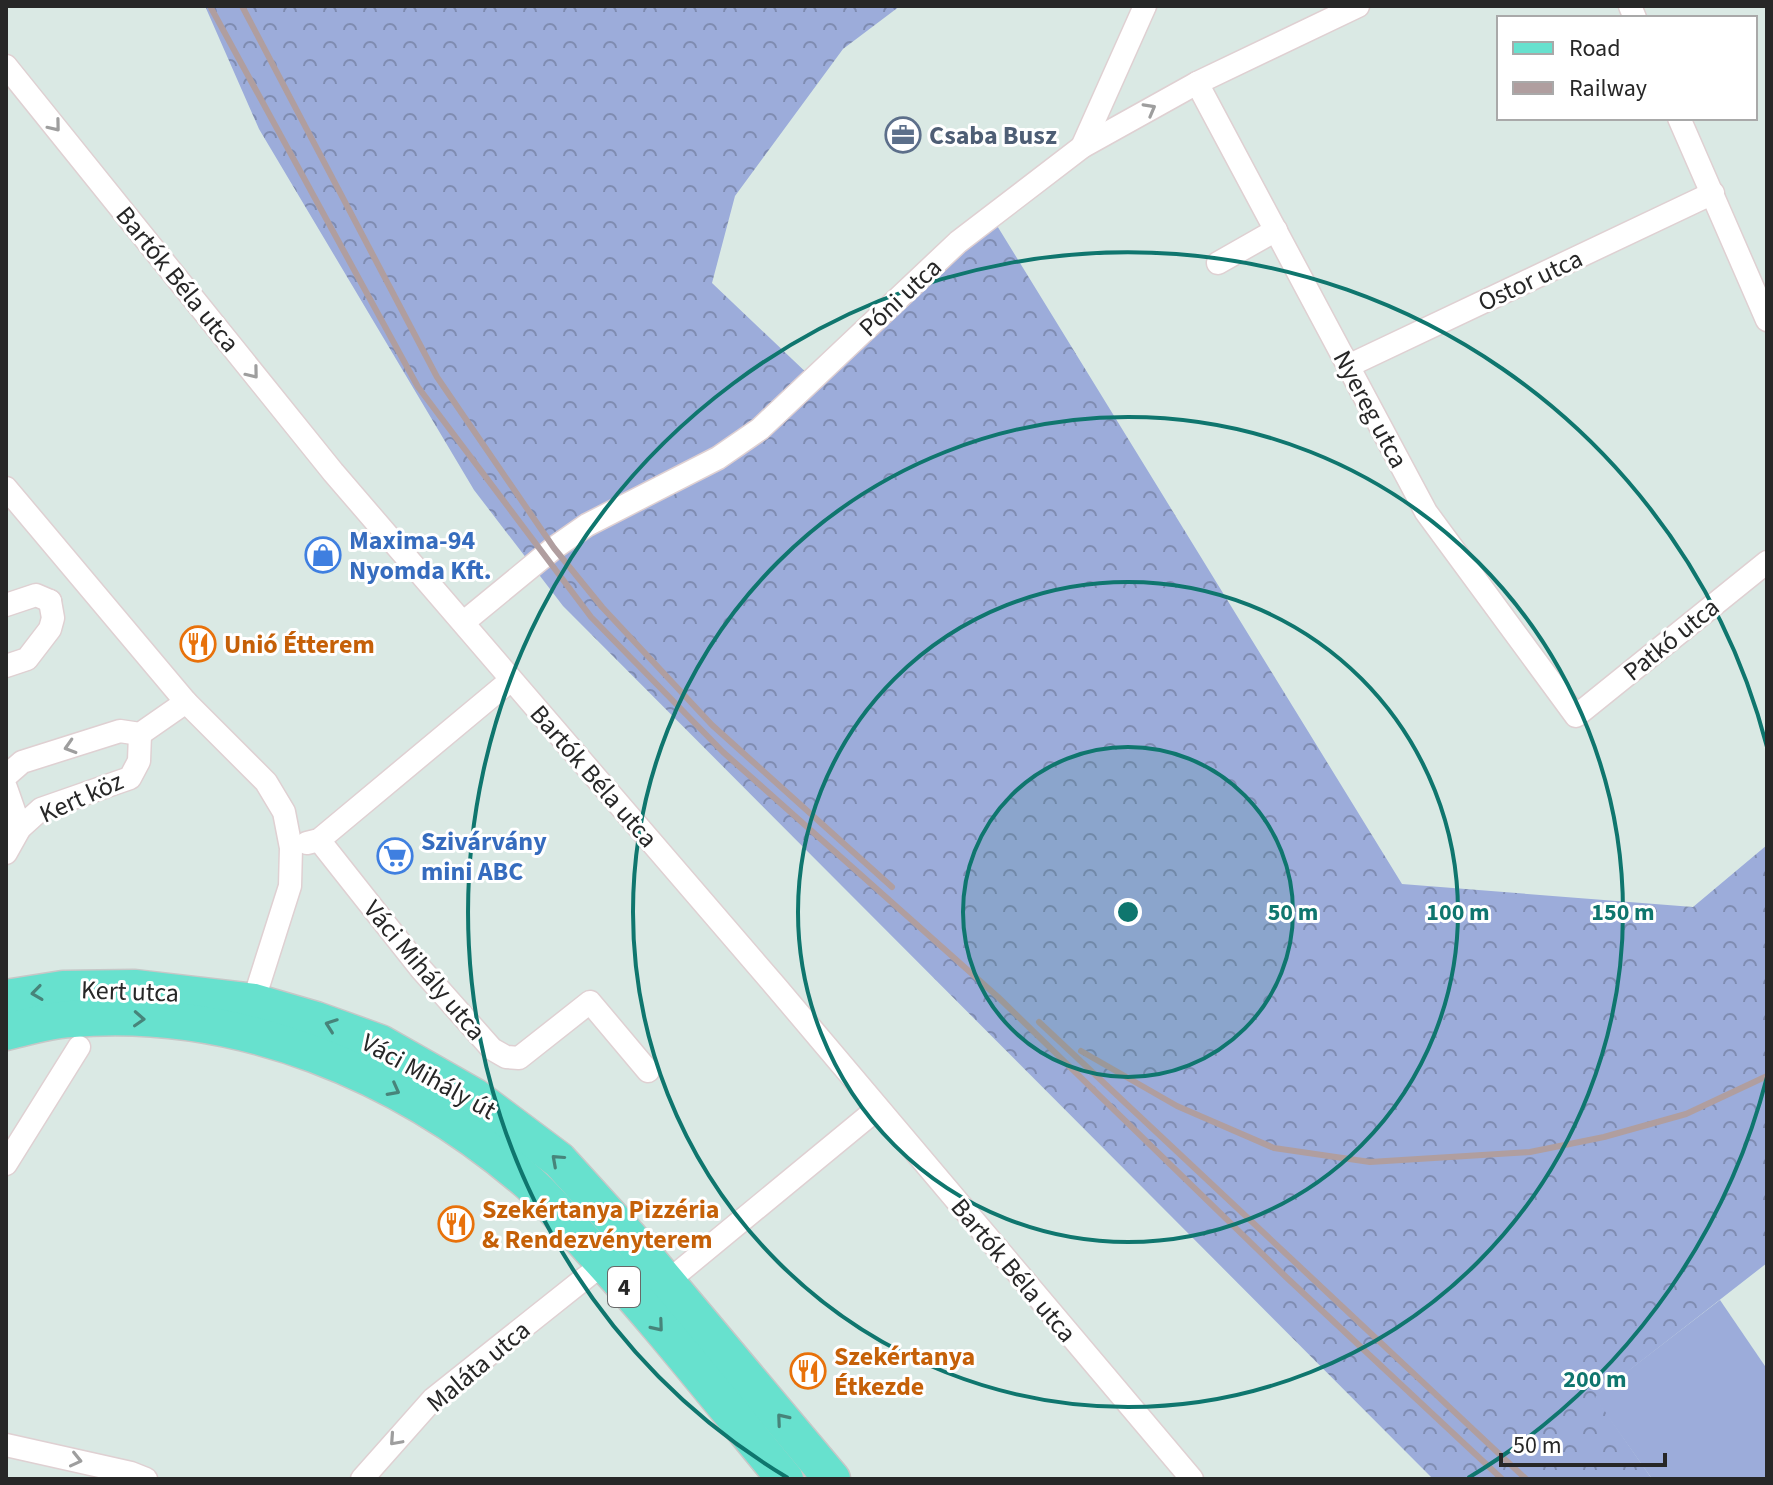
<svg xmlns="http://www.w3.org/2000/svg" width="1773" height="1485" viewBox="0 0 1773 1485" font-family="'Source Sans 3',sans-serif">
<style>
.grass{fill:#9cacda}
.forest{fill:url(#forest-crowns)}
.lines{fill:none;stroke-linecap:round;stroke-linejoin:round}
.street-casing{stroke:#dfd0d2;stroke-width:25}
.primary-casing{stroke:#c7c7c7;stroke-width:39}
.street{stroke:#fff;stroke-width:22}
.primary{stroke:#67e1ce;stroke-width:36}
.rail{stroke:#b09e9f;stroke-width:6}
.oneway{stroke:#9e9e9e}
.oneway2{stroke:#47847a}
.ring{fill:none;stroke:#0f766e;stroke-width:4}
.labels{text-anchor:middle;stroke-width:6;stroke-linejoin:round;paint-order:stroke}
.shield{fill:#fff;stroke:#686868;stroke-width:2}
.shield-label{font-size:24px;font-weight:bold;fill:#272727}
.service-label{font-size:26px;font-weight:bold;fill:#4e5e75;stroke:#fff;text-anchor:start}
.street-label{font-size:26px;fill:#272727;stroke:#fff}
.shop-label{font-size:26px;font-weight:bold;fill:#366cbe;stroke:#fff;text-anchor:start}
.food-label{font-size:26px;font-weight:bold;fill:#c56008;stroke:#fff;text-anchor:start}
.centre{fill:#0f766e;stroke:#fff;stroke-width:4}
.ring-label{font-size:24px;text-anchor:middle;font-weight:bold;fill:#0f766e;stroke:#fff;stroke-width:6;stroke-linejoin:round;paint-order:stroke}
</style>
<defs>
<pattern id="forest-crowns" width="20" height="18" patternUnits="userSpaceOnUse" patternTransform="scale(2)"><rect width="20" height="18" fill="#9cacda"/><path d="M2 6a3 3 0 1 1 6 0M12 15a3 3 0 1 1 6 0" fill="none" stroke="#7f8cb1"/></pattern>
</defs>
<rect width="100%" height="100%" fill="#dae9e4"/>
<polygon class="grass" points="1720,1300 1767,1369 1767,1479 1652,1479 1594,1397"/>
<polygon class="forest" points="205,6 900,6 843,49 735,196 712,283 812,378 996,224 1402,884 1693,907 1767,845 1767,1263 1595,1397 1652,1479 1433,1479 563,606 474,490 259,129"/>
<g class="lines">
<defs>
<g id="street">
<polyline points="1630,6 1635,18"/>
<polyline points="6,66 333,472 777,988 1192,1479"/>
<polyline points="1197,83 1426,512 1576,716 1767,562"/>
<polyline points="1679,118 1767,320"/>
<polyline points="1082,147 1145,6"/>
<polyline points="1218,263 1276,230"/>
<polyline points="1348,366 1713,193"/>
<polyline points="6,488 186,702 266,782 284,812 291,848 290,886 250,1012"/>
<polyline points="6,605 36,595 50,601"/>
<polyline points="464,622 554,548 587,525 718,458 760,429 958,242 1082,147 1197,83 1358,6"/>
<polyline points="6,666 27,659 50,629 53,618 50,601"/>
<polyline points="6,776 22,762 120,731 140,734 186,702"/>
<polyline points="6,788 20,828"/>
<polyline points="319,840 421,969 492,1049 506,1057 519,1058 590,1002 648,1071"/>
<polyline points="307,843 319,840 511,680"/>
<polyline points="6,853 20,828 41,809 130,778 139,761 140,734"/>
<polyline points="6,1164 79,1047"/>
<polyline points="667,1282 877,1109"/>
<polyline points="6,1445 131,1473 146,1479"/>
<polyline points="362,1479 433,1399 604,1263"/>
</g>
<g id="primary">
<polyline points="6,998 63,989 135,988 254,1002 316,1020 380,1043 475,1097 559,1160 629,1237 832,1479"/>
<path d="M6 1032C27 1027 50 1020 71 1019 239 1005 402 1074 527 1181 550 1201 569 1226 590 1248 658 1321 721 1402 785 1479"/>
</g>
</defs>
<use href="#street" class="street-casing"/>
<use href="#primary" class="primary-casing"/>
<use href="#street" class="street"/>
<use href="#primary" class="primary"/>
<g class="rail">
<polyline points="210,6 418,387 591,617 723,752 998,997 1286,1277 1502,1479"/>
<polyline points="242,6 437,377 554,548 602,607 712,725 892,887"/>
<polyline points="1039,1022 1526,1479"/>
<polyline points="1081,1051 1177,1106 1274,1148 1370,1162 1530,1152 1604,1137 1686,1114 1767,1076"/>
</g>
</g>
<defs><path id="oneway-chevron" d="M-2-3.5L2.5 0L-2 3.5" fill="none" stroke-width="1.6" stroke-linecap="round" stroke-linejoin="round" transform="scale(2)"/></defs>
<g class="oneway">
<use href="#oneway-chevron" transform="translate(1150 109) rotate(-29)"/>
<use href="#oneway-chevron" transform="translate(55 126) rotate(51)"/>
<use href="#oneway-chevron" transform="translate(253 373) rotate(51)"/>
<use href="#oneway-chevron" transform="translate(70 747) rotate(163)"/>
<use href="#oneway-chevron" transform="translate(395 1440) rotate(132)"/>
<use href="#oneway-chevron" transform="translate(76 1460) rotate(13)"/>
</g>
<g class="oneway2">
<use href="#oneway-chevron" transform="translate(37 993) rotate(172)"/>
<use href="#oneway-chevron" transform="translate(139 1019) rotate(3)"/>
<use href="#oneway-chevron" transform="translate(331 1025) rotate(-160)"/>
<use href="#oneway-chevron" transform="translate(394 1090) rotate(28)"/>
<use href="#oneway-chevron" transform="translate(557 1160) rotate(-138)"/>
<use href="#oneway-chevron" transform="translate(658 1326) rotate(50)"/>
<use href="#oneway-chevron" transform="translate(782 1419) rotate(-130)"/>
</g>
<circle cx="1128" cy="912" r="165" fill="#0f766e" fill-opacity=".12"/>
<g class="ring">
<circle cx="1128" cy="912" r="165"/>
<circle cx="1128" cy="912" r="330"/>
<circle cx="1128" cy="912" r="495"/>
<path d="M1767 1077A660 660 0 0 1 1468 1478M788 1478A660 660 0 1 1 1767 747"/>
</g>
<defs>
<symbol id="office-ring" viewBox="-11 -11 22 22"><circle r="9.5" fill="#fff" stroke="#5c6f8a" stroke-width="1.5"/><path d="M-6-3h4V-5.5h4V-3h4V5H-6ZM-1-4.5V-3h2v-1.5ZM-6 0V1H6V0Z" fill="#5c6f8a"/></symbol>
<symbol id="shop-ring" viewBox="-11 -11 22 22"><circle r="9.5" fill="#fff" stroke="#3f7fe0" stroke-width="1.5"/><path d="M-5-2.5h2.3a2.7 3.5 0 0 1 5.4 0H5L5.5 6h-11ZM-1.5-2.5h3a1.5 2.3 0 0 0-3 0Z" fill="#3f7fe0"/></symbol>
<symbol id="restaurant-ring" viewBox="-11 -11 22 22"><circle r="9.5" fill="#fff" stroke="#e8710a" stroke-width="1.5"/><path d="M-5-6h1v4h1v-4h1v4h1v-4h1v5L-1.5 .5V6h-2V.5L-5-1ZM5-6V6H3V1.5H1.5Q1.5-4 5-6Z" fill="#e8710a"/></symbol>
<symbol id="supermarket-ring" viewBox="-11 -11 22 22"><circle r="9.5" fill="#fff" stroke="#3f7fe0" stroke-width="1.5"/><path d="M-6-5.5h2.5l.6 2H6L4.5 2H-2.5L-4.4-4H-6ZM-1.5 3.2a1.3 1.3 0 1 0 .1 0ZM3 3.2a1.3 1.3 0 1 0 .1 0Z" fill="#3f7fe0"/></symbol>
</defs>
<g fill-rule="evenodd">
<use href="#office-ring" x="883" y="115" width="40" height="40"/>
<use href="#shop-ring" x="303" y="535" width="40" height="40"/>
<use href="#restaurant-ring" x="178" y="624" width="40" height="40"/>
<use href="#supermarket-ring" x="375" y="836" width="40" height="40"/>
<use href="#restaurant-ring" x="436" y="1204" width="40" height="40"/>
<use href="#restaurant-ring" x="788" y="1351" width="40" height="40"/>
</g>
<g class="labels">
<rect class="shield" x="608" y="1267" width="32" height="40" rx="6"/>
<g class="shield-label">
<text x="624" y="1295">4</text>
</g>
<g class="service-label">
<text x="929" y="144">Csaba Busz</text>
</g>
<g class="street-label">
<text transform="translate(178 279) rotate(51)" y="9">Bartók Béla utca</text>
<text transform="translate(1530 280) rotate(-25)" y="9">Ostor utca</text>
<text transform="translate(900 297) rotate(-43)" y="9">Póni utca</text>
<text transform="translate(1371 409) rotate(62)" y="9">Nyereg utca</text>
<text transform="translate(1671 639) rotate(-39)" y="9">Patkó utca</text>
<text transform="translate(594 776) rotate(49)" y="9">Bartók Béla utca</text>
<text transform="translate(81 797) rotate(-24)" y="9">Kert köz</text>
<text transform="translate(425 970) rotate(50)" y="9">Váci Mihály utca</text>
<text transform="translate(130 991) rotate(2)" y="9">Kert utca</text>
<text transform="translate(429 1076) rotate(29)" y="9">Váci Mihály út</text>
<text transform="translate(1014 1270) rotate(50)" y="9">Bartók Béla utca</text>
<text transform="translate(478 1366) rotate(-40)" y="9">Maláta utca</text>
</g>
<g class="shop-label">
<text x="349" y="549">Maxima-94<tspan x="349" dy="30">Nyomda Kft.</tspan></text>
<text x="421" y="850">Szivárvány<tspan x="421" dy="30">mini ABC</tspan></text>
</g>
<g class="food-label">
<text x="224" y="653">Unió Étterem</text>
<text x="482" y="1218">Szekértanya Pizzéria<tspan x="482" dy="30">&amp; Rendezvényterem</tspan></text>
<text x="834" y="1365">Szekértanya<tspan x="834" dy="30">Étkezde</tspan></text>
</g>
</g>
<circle cx="1128" cy="912" r="12" class="centre"/>
<g class="ring-label">
<text x="1293" y="920">50 m</text>
<text x="1458" y="920">100 m</text>
<text x="1623" y="920">150 m</text>
<text x="1595" y="1387">200 m</text>
</g>
<rect width="1773" height="1485" fill="none" stroke="#272727" stroke-width="16"/>
<rect x="1497" y="16" width="260" height="104" fill="#ffffff" stroke="#a9a9a9" stroke-width="2"/>
<rect x="1513" y="42" width="40" height="12" fill="#67e1ce" stroke="#a9a9a9" stroke-width="2"/>
<text x="1569" y="56" font-size="24" fill="#272727">Road</text>
<rect x="1513" y="82" width="40" height="12" fill="#b09e9f" stroke="#a9a9a9" stroke-width="2"/>
<text x="1569" y="96" font-size="24" fill="#272727">Railway</text>
<path d="M1501 1453v12h164v-12" fill="none" stroke="#272727" stroke-width="4"/>
<text x="1513" y="1453" font-size="24" fill="#272727" stroke="#ffffff" stroke-width="6" paint-order="stroke">50 m</text>
</svg>
